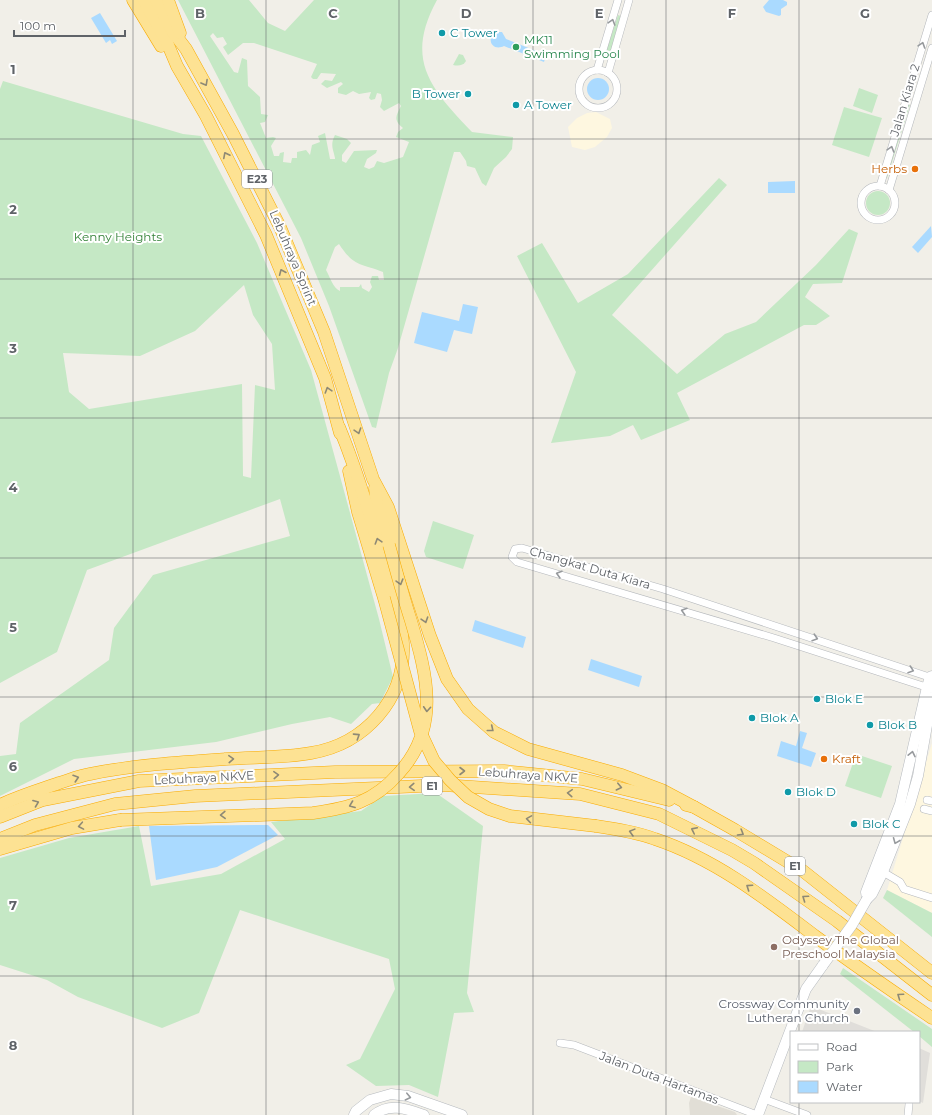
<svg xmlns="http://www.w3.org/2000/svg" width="932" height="1115" viewBox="0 0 932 1115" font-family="Montserrat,sans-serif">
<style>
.commercial{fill:#fef7e0}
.industrial{fill:#e0deda}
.education{fill:#e1ded6}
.green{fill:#c5e8c5;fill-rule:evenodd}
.water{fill:#aadaff}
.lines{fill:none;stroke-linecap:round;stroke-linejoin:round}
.street-casing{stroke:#b5b8bc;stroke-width:8}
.secondary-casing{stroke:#b6babf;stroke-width:11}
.highway-casing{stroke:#f9ab00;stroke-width:13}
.street{stroke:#fff;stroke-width:7}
.secondary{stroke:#fff;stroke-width:10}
.highway{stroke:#fde293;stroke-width:12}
.secondary-bridge-casing{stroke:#b6babf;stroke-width:11;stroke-linecap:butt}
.highway-bridge-casing{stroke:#f9ab00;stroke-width:13;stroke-linecap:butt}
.secondary-bridge{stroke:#fff;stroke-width:10}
.highway-bridge{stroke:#fde293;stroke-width:12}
.oneway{stroke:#979a9d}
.oneway2{stroke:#8e8975}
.grid{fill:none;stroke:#5f6368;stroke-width:1;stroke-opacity:0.55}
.culture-dot{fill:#0f9aa8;stroke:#fff;stroke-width:1.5}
.leisure-dot{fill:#2e9e5b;stroke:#fff;stroke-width:1.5}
.food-dot{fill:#e8710a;stroke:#fff;stroke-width:1.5}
.education-dot{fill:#8d6e63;stroke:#fff;stroke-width:1.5}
.worship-dot{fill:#6b7280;stroke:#fff;stroke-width:1.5}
.labels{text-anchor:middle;stroke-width:4;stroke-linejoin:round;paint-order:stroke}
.shield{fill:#fff;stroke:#8f9295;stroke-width:1}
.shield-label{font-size:11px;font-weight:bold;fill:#5f6368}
.culture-label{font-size:12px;fill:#0d838f;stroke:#fff;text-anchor:start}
.leisure-label{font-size:12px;fill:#27864d;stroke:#fff;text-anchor:start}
.street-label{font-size:12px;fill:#5f6368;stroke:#fff}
.food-label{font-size:12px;fill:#c56008;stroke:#fff;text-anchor:end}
.park-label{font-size:12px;fill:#348238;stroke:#fff}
.education-label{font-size:12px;fill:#785e54;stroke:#fff;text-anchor:start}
.worship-label{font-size:12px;fill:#5b616d;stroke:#fff;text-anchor:end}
.grid-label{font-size:13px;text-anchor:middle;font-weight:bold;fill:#5f6368;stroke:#fff;stroke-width:4;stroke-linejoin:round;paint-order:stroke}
</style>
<rect width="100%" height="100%" fill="#f1efe8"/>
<g class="commercial">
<polygon points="596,112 610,119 612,128 607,137 595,147 585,150 572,147 568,127 577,118 587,113"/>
<polygon points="932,743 932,913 887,890"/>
</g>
<g class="industrial">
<polygon points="811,1006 877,1032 802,1032"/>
<polygon points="919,1048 930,1053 923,1103 919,1101"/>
</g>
<polygon class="education" points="691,1097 735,1112 737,1115 690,1115 689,1103"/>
<g class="green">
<path d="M178 0H249L268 23 285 31 314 0H437C404 60 431 89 472 132L513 137 512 149 506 157 494 168 486 186 482 183 475 168 467 166 466 161 460 152H454L398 348 389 373 376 428 372 427 329 306 301 238ZM213 33 217 38 223 37 227 44 223 47 228 55 243 43H254L317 64 311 77 313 79H317L321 73 336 74 332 81 325 80 321 84 327 88 341 82 343 84 338 88V93L346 95 353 91 359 94 371 92 369 98 371 100 375 99 377 93 381 94 382 100 380 107 384 111 399 103 401 106C396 116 393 120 403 128L398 132 396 137 409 142 403 157 384 163 377 161 374 167 369 169 364 167 367 159 376 153 377 150 354 151 346 163 342 161V155L351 143 347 139 335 135C330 145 333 148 335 158V159H330L325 133 318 136 320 142 312 145 310 155 306 150 297 152V158H292L291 163 283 162 284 152 280 153 279 156H274L271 146 276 138 273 137 266 138 260 123 265 122 268 115 261 114 260 97 248 86 247 60 242 58 238 73 234 72 210 36ZM339 244C354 267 360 263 383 272L384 280H379L378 276H372L370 282 372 287 369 292 362 288 361 284 359 287H340V291C333 288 330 277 326 270L335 247Z"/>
<polygon points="618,15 623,17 611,53 606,52"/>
<path d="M459 54 463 55 466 61C463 66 458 66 453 65Z"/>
<path d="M3 81 183 134 201 136 257 243 311 370 379 619 393 677 380 703 372 704 351 724 330 717 292 724 216 742 74 759 0 796V756L16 754 20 723 109 660 114 628 153 575 290 536 280 499 87 570 57 652 0 683V89ZM244 285 253 315 272 344 275 390 255 385 251 478 243 476 242 384 89 409 69 392 63 353 140 356 195 331Z"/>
<polygon points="859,88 878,95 872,113 853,106"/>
<polygon points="907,104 910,105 887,178 885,178"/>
<polygon points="844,107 882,118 869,157 832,145"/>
<polygon points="719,178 727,185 612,315 677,374 725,334 756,322 816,265 849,229 858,233 842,283 813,284 805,297 830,316 816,325 804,325 677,393 690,420 641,440 633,425 610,436 551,443 576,372 517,256 542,243 578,303 628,274"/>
<circle cx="878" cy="203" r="12"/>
<polygon points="433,521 474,535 463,569 426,557 424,551"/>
<polygon points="856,754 892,766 881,798 845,786"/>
<polygon points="436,793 483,826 467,993 474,1012 454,1013 438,1097 409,1085 376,1086 346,1065 360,1059 395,989 389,959 240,910 199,1013 162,1028 78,997 47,980 0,965 0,858 69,838 139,826 151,886 221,874 285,839 271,822 361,811 383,796"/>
<polygon points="887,890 932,913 932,937 883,898"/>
<polygon points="843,968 932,1029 932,1047 919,1036 919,1032 914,1032 840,974"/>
</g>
<g class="water">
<polygon points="769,0 783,0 787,2 787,5 781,9 781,15 779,16 766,12 763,7"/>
<polygon points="100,13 117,41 112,44 110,40 106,43 91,18"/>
<path d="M497 32H502L506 39 546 55 544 62 504 46C496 50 489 45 491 37Z"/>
<circle cx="598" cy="89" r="11"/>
<polygon points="795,181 795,193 768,193 768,182"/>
<polygon points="931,226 932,237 918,253 912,247"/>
<polygon points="463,304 478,307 472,334 454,330 447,352 414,343 422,312 459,321"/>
<polygon points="475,620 526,637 523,648 472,631"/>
<polygon points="591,659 642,676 639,687 588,670"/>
<polygon points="800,731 807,733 802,748 816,753 811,767 777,756 781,741 796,746"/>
<polygon points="268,825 278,835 217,867 156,880 149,826"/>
</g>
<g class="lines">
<defs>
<g id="street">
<circle cx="598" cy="89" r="19"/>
<polyline points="597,70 618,0"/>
<polyline points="608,73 629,0"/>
<polyline points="880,186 932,15"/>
<circle cx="878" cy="203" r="17"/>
<polyline points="889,190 932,48"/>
<polyline points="932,678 663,589 522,548 515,549 512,557 517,562 774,638 932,689"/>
<polyline points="927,800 932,801"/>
<polyline points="924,809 932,811"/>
<polyline points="883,872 900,882 904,889 932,898"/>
<polyline points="560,1043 574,1045 757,1115"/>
<polyline points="764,1099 807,1115"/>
<polyline points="908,1115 909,1104"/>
</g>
<g id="secondary">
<polyline points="868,898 872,894 883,872 910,804 918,776 932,697"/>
<polyline points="867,899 866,892 900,804 927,687 930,677 932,676"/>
<polyline points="354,1115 356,1111 370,1100 391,1094 408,1096 462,1115"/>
<path d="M374 1115C390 1102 407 1109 424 1115"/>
<polyline points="758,1115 806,989 823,965"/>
</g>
<g id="highway">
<polyline points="133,0 161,46"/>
<polyline points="144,0 166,40 177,66 206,116 266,235 325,378 340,433"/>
<polyline points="156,0 173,32 186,49 233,134 280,227 324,332 373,479 388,507 430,636 447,679 468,709 494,732 528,749 622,775 662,790 694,807"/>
<polyline points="168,0 180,33"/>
<polyline points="349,471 358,512 384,598"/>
<polyline points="375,488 377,506 389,545"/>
<path d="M0 805C19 796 39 790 59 783 69 780 79 776 90 774 134 765 181 762 226 759 254 757 283 758 311 753 365 744 406 699 403 643 401 613 389 583 381 554 369 511 356 468 339 427"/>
<polyline points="686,805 694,807 735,830 803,871 932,973"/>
<polyline points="0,817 43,800 139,781 335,772 504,771 582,779 669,800"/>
<path d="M596 826C616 829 636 832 655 839 715 859 765 898 815 936 853 964 892 991 932 1018"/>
<polyline points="0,839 35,825 115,804 195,796 443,785 580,794 659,814 732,850 754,863 837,921 932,995"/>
<polyline points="0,849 72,828 120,820"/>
</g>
</defs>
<use href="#street" class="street-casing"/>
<use href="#secondary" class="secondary-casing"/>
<use href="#highway" class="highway-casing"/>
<use href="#street" class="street"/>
<use href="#secondary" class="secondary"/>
<use href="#highway" class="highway"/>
<defs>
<polyline id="secondary-bridge" points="823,965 852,925 867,899"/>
<g id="highway-bridge">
<polyline points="384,598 420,731 434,761 450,780 468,797 489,809 510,816 596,826"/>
<path d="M120 820 313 813C349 808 374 802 399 773 441 727 427 675 411 621 403 596 396 570 389 545"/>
</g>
</defs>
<use href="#secondary-bridge" class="secondary-bridge-casing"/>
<use href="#highway-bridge" class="highway-bridge-casing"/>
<use href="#secondary-bridge" class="secondary-bridge"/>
<use href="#highway-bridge" class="highway-bridge"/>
</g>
<defs><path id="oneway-chevron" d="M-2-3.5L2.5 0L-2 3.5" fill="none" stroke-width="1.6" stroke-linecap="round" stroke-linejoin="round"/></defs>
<g class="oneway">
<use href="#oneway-chevron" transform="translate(612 22) rotate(-73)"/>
<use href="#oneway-chevron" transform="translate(922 45) rotate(-72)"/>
<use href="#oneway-chevron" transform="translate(891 149) rotate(-73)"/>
<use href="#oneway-chevron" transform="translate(559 574) rotate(-164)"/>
<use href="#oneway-chevron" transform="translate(684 611) rotate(-163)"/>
<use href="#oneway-chevron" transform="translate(815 638) rotate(18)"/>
<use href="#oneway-chevron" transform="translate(911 670) rotate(19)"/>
<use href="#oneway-chevron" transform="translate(912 754) rotate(-78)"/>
<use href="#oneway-chevron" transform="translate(896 841) rotate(112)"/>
<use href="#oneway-chevron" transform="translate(408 1097) rotate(13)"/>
</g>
<g class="oneway2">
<use href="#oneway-chevron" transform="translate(205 83) rotate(61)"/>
<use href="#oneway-chevron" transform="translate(226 155) rotate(-117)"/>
<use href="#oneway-chevron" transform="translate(282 272) rotate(-113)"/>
<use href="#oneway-chevron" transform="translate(328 390) rotate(-107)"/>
<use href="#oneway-chevron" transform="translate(358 431) rotate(72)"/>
<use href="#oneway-chevron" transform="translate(378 541) rotate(-107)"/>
<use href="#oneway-chevron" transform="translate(400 582) rotate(74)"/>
<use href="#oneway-chevron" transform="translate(425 620) rotate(72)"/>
<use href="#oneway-chevron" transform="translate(427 709) rotate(94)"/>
<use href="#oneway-chevron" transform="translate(491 729) rotate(39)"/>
<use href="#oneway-chevron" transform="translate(357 736) rotate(-33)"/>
<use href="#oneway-chevron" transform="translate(231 759) rotate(-3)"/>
<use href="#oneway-chevron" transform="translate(462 771)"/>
<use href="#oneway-chevron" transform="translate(276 775) rotate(-3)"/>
<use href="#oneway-chevron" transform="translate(76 778) rotate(-18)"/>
<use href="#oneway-chevron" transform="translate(412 787) rotate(177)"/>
<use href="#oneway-chevron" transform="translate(619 787) rotate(13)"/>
<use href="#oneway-chevron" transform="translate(570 793) rotate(-176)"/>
<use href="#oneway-chevron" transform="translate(36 803) rotate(-21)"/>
<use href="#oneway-chevron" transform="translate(352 805) rotate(159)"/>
<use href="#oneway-chevron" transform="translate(223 815) rotate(178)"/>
<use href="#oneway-chevron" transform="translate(529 819) rotate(-171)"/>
<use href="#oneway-chevron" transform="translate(81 826) rotate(170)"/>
<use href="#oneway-chevron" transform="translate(694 830) rotate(-154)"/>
<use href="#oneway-chevron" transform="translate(632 832) rotate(-165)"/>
<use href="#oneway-chevron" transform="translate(741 833) rotate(31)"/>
<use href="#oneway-chevron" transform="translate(749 887) rotate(-146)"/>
<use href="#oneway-chevron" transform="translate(805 898) rotate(-145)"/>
<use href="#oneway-chevron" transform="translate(900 996) rotate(-145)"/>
</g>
<path class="grid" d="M133 0V1115M266 0V1115M399 0V1115M533 0V1115M666 0V1115M799 0V1032M0 139H932M0 279H932M0 418H932M0 558H932M0 697H932M0 836H932M0 976H932M799 1102V1115"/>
<g class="culture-dot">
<circle cx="442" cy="33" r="4"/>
<circle cx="468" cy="94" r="4"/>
<circle cx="516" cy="105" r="4"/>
<circle cx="817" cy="699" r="4"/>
<circle cx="752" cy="718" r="4"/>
<circle cx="870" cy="725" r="4"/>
<circle cx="788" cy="792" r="4"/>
<circle cx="854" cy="824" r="4"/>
</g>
<circle class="leisure-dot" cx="516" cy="47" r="4"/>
<g class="food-dot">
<circle cx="915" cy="169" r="4"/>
<circle cx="824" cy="759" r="4"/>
</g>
<circle class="education-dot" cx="774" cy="947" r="4"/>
<circle class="worship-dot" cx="857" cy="1011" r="4"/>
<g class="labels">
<g class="shield">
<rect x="242" y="170" width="30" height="18" rx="3"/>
<rect x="422" y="777" width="20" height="18" rx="3"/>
<rect x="785" y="857" width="20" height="18" rx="3"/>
</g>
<g class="shield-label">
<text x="257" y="183">E23</text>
<text x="432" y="790">E1</text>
<text x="795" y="870">E1</text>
</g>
<g class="culture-label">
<text x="450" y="37">C Tower</text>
<text x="460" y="98" text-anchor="end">B Tower</text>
<text x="524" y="109">A Tower</text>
<text x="825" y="703">Blok E</text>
<text x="760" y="722">Blok A</text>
<text x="878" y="729">Blok B</text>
<text x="796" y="796">Blok D</text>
<text x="862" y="828">Blok C</text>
</g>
<g class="leisure-label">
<text x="524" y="44">MK11<tspan x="524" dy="14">Swimming Pool</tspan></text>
</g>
<g class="street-label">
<text transform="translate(905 100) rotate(-73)" y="4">Jalan Kiara 2</text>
<text transform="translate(293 258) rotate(67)" y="4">Lebuhraya Sprint</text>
<text transform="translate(590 568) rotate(16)" y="4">Changkat Duta Kiara</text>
<text transform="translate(528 775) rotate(4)" y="4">Lebuhraya NKVE</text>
<text transform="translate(204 778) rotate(-3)" y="4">Lebuhraya NKVE</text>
<text transform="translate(659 1078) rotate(21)" y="4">Jalan Duta Hartamas</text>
</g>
<g class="food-label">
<text x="907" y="173">Herbs</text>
<text x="832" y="763" text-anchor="start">Kraft</text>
</g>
<g class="park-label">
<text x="118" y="241">Kenny Heights</text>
</g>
<g class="education-label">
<text x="782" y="944">Odyssey The Global<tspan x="782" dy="14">Preschool Malaysia</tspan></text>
</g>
<g class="worship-label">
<text x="849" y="1008">Crossway Community<tspan x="849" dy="14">Lutheran Church</tspan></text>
</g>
</g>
<g class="grid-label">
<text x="200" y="18">B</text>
<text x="333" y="18">C</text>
<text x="466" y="18">D</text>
<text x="599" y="18">E</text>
<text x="732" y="18">F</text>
<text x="865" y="18">G</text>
<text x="13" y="74">1</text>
<text x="13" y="214">2</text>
<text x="13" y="353">3</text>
<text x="13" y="492">4</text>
<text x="13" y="632">5</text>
<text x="13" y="771">6</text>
<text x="13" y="910">7</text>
<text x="13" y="1050">8</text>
</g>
<rect x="790" y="1031" width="130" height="72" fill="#ffffff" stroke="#bfc1c3"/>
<rect x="798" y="1044" width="20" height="6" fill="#ffffff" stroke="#bfc1c3"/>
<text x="826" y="1051" font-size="12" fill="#5f6368">Road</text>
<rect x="798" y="1061" width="20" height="12" fill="#c5e8c5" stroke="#bfc1c3"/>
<text x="826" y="1071" font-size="12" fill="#5f6368">Park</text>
<rect x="798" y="1081" width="20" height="12" fill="#aadaff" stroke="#bfc1c3"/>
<text x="826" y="1091" font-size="12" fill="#5f6368">Water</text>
<path d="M14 30v6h111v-6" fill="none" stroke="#5f6368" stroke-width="2"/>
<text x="20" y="30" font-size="12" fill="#5f6368" stroke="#ffffff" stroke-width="3" paint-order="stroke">100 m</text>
</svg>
